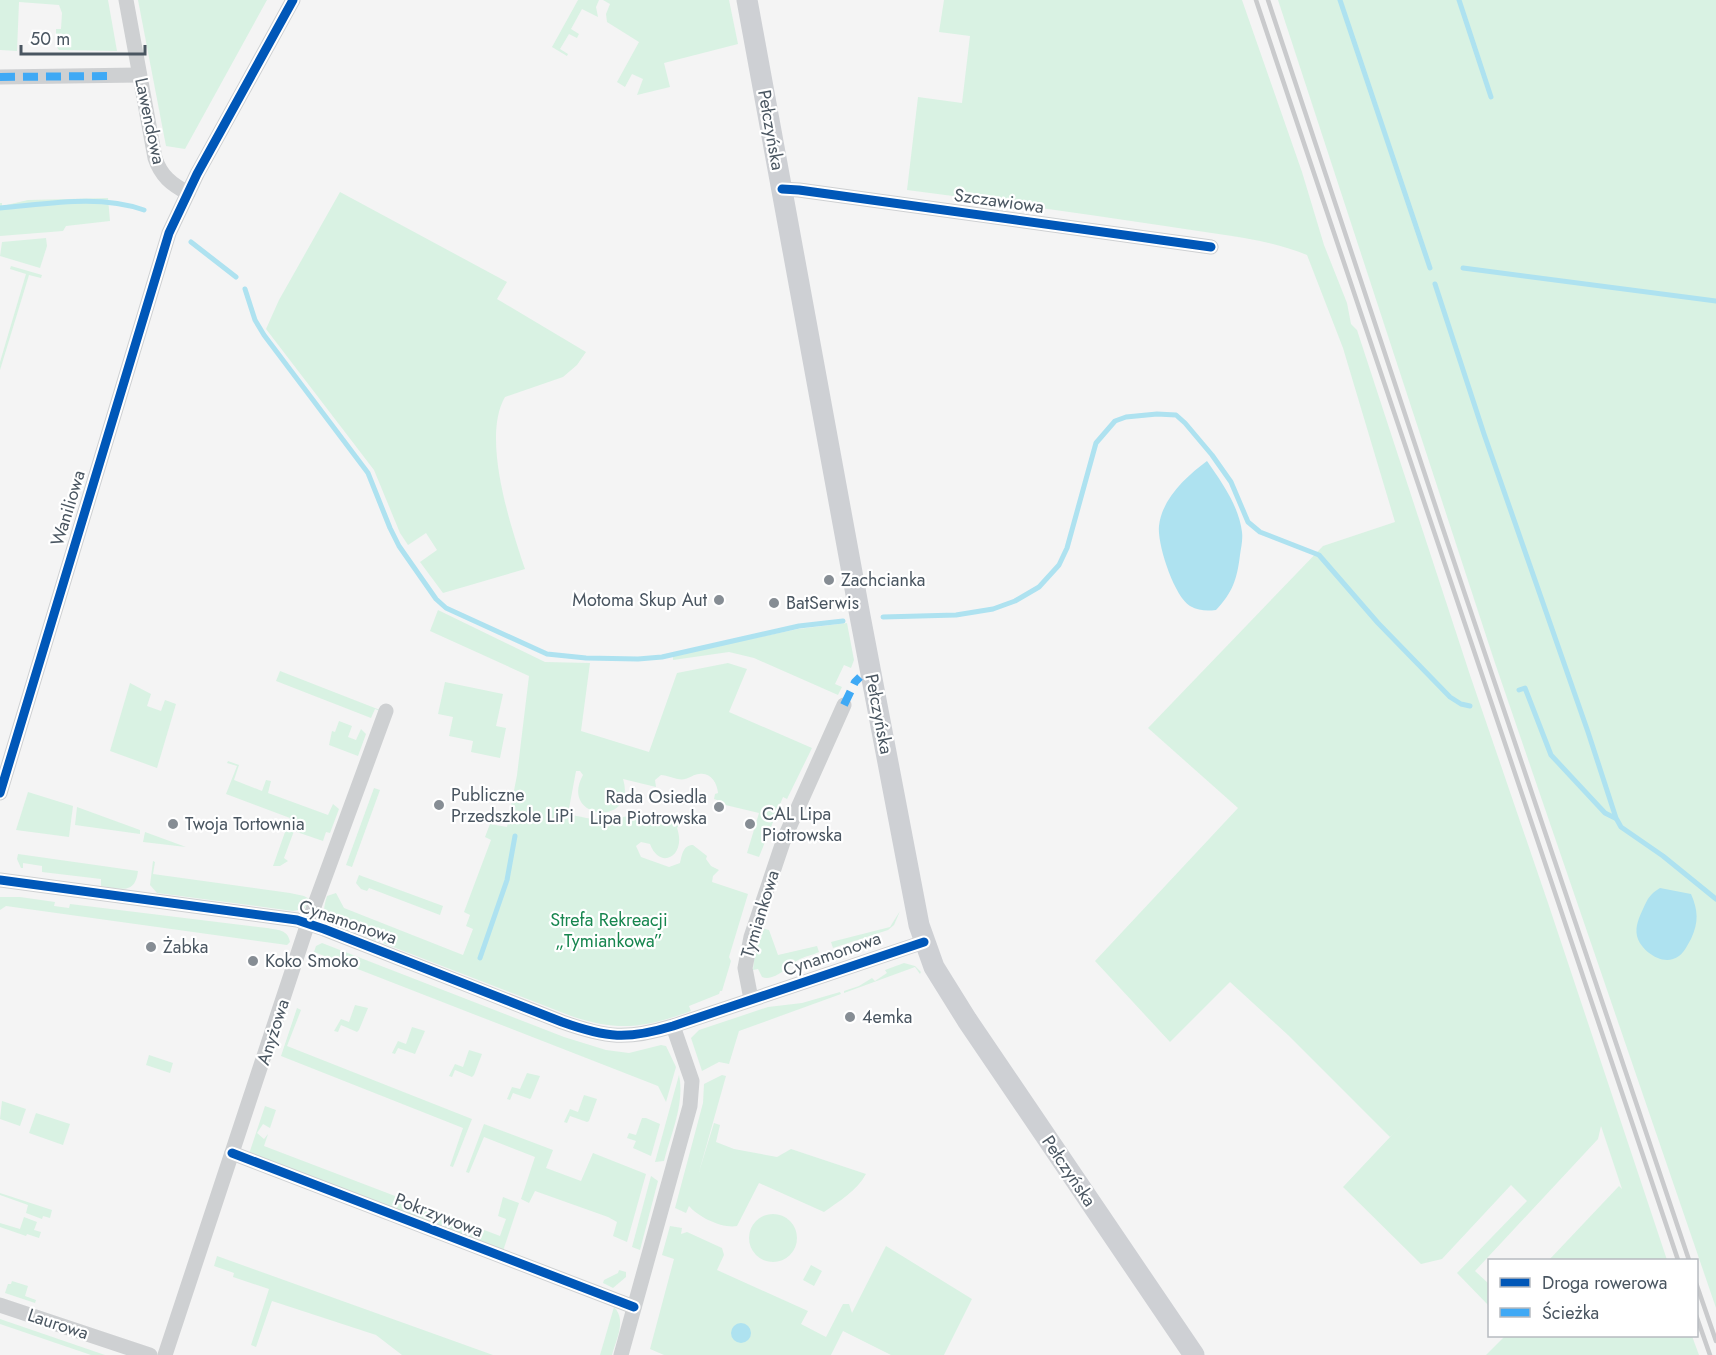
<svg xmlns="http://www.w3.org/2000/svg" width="1716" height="1355" viewBox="0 0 1716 1355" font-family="Jost,sans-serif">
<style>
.green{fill:#d9f2e3}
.water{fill:#aee2f0}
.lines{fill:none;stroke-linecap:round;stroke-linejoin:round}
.stream{stroke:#aee2f0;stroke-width:5}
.minor{stroke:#ced0d2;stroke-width:15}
.secondary{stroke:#ced0d4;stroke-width:21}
.rail{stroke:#c9cacc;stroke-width:4.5}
.quiet{stroke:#3fa9f5;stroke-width:8;stroke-dasharray:15 8;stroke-linecap:butt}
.cycleway-casing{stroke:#fff;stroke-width:13}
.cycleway{stroke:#0057b8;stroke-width:9}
.poi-dot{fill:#868d94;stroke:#fff;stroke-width:2}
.labels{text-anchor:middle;stroke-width:4.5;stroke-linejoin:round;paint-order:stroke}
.street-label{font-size:18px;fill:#4a5661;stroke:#fff}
.poi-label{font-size:18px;fill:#4a5661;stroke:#fff;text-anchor:start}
.park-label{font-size:18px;fill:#17864f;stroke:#fff}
</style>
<rect width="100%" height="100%" fill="#f4f4f4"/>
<g class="green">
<polygon points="0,0 108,0 117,51 59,50 56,46 56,29 61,29 62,13 59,5 19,2 17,51 0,50"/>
<polygon points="138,0 267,0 185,149 166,146"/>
<polygon points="578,0 599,0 596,7 598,17 582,9 571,29 579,34 577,38 569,34 560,49 568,54 567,56 552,47"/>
<polygon points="603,0 729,0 738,44 664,63 670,87 637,95 643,79 632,74 625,87 617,82 639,42 607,22 606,14 610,4"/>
<path d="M944 0H1242L1302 172 1324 245 1347 303 1351 324 1357 330 1470 675 1548 903 1667 1260H1549L1619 1186 1622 1189 1601 1126 1598 1139 1475 1271 1489 1284V1306L1457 1273 1527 1201 1511 1185 1442 1259 1421 1264 1343 1187 1423 1102 1390 1137 1288 1035 1230 982 1170 1042 1095 961 1238 808 1148 728 1323 546 1395 522 1343 348 1307 255C1263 237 1212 234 1165 226 1079 213 993 201 907 190L918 97 962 103 970 36 939 32Z"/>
<polygon points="1278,0 1716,0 1716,1308 1494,660"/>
<path d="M340 192 507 282 497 299 586 352 577 365 563 377 505 397C481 438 511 527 525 569L443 593 420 562 437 550 426 533 408 545 400 533 374 470 266 329 279 300Z"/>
<polygon points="108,198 110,221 66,226 63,231 0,236 0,203 2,203 2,206 28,200"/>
<polygon points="46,238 47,246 40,268 0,256 2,242"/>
<polygon points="11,266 42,275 41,278 29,275 0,370 0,362 26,274 10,269"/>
<path d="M438 610 545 662 590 663 581 731 649 752 677 673 728 663 747 669 729 712 812 748 787 799 783 797 759 857 747 853 759 813 717 803V800L714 799 715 794 718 793C717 783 711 772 699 774 694 774 690 778 685 779 678 781 668 775 661 775L655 780 656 787 623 779C638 828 558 820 583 775L580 771H576L568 814C582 817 596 821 611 819 640 815 651 807 679 825L677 828C687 856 660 871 650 844L641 842 636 846 641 857 669 867 680 863C682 855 683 845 693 845L707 856 706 859 711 866 719 870 713 876 712 882 748 894 729 957 731 961 722 991H720L719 994 689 1006 691 1011C645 1028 619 1032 571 1016L331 923C321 916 324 906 327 896L336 893 344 908 463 955 473 929 466 926 470 915 464 912 491 840 485 837 490 824 507 827 517 775 529 676 430 631Z"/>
<polygon points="847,623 854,660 851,668 844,665 835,684 842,687 838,695 754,658 729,652 673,660 673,655 798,629"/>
<polygon points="280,671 380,710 380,711 375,709 371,718 276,681"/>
<polygon points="445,682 503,694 496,726 506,728 500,758 471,752 473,741 449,736 453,717 438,714"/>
<polygon points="130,683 151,694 147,706 161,711 165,700 176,704 157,768 110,751"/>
<polygon points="339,721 352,726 348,737 356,740 361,729 366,734 358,756 329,745 332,731 335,732"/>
<polygon points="228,761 239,765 234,780 262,791 266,780 271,781 268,793 328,815 333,804 339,809 330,833 326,832 323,841 294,831 284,858 288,861 280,866 273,866 290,818 226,794 237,766 227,763"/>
<polygon points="374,788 380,790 352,867 346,865"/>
<polygon points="28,792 73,806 69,837 16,830"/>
<polygon points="77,807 140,830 140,834 75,825"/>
<polygon points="145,832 186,847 143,842"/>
<path d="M18 854 138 871C135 896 119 888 101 886V879L42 872V866L23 863V868H21L17 859Z"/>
<polygon points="153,861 155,862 153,874 290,893 304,896 311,900 304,909 293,911 157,893 150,885"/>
<polygon points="359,875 443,906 440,915 369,888 367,891 361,889 356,883"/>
<path d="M0 897H20L55 902 54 906 69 908 70 904 267 928C277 930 288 929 290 942L287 945 6 906 0 910Z"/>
<polygon points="900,911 894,925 888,930 833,948 831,942 890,927"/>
<path d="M762 928 769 930 778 955 817 946 819 952C813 955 806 956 800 959 789 965 775 982 762 977L758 969 753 970 754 960Z"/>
<polygon points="322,943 564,1037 606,1050 629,1053 661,1045 666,1046 676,1067 666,1102 658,1086 314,952 316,946"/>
<polygon points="904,963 915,966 921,972 920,974 915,967 844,993 844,991 859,986 872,978 875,981 887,973 885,970"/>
<polygon points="840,992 841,994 739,1031 729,1064 719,1062 702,1071 691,1038 699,1030 768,1007 802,1003"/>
<polygon points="355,1005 368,1008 359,1030 357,1032 341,1025 338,1032 334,1031 341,1019 349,1022"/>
<polygon points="297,1008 301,1010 287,1046 472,1119 453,1167 450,1166 463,1128 281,1056"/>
<polygon points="412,1027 425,1031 415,1054 398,1048 395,1054 392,1053 398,1041 406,1044"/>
<polygon points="469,1050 482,1054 474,1075 472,1077 455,1070 452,1077 449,1076 455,1064 463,1067"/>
<polygon points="149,1055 173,1063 170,1073 146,1065"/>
<polygon points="527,1073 540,1076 531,1098 530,1099 513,1093 510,1100 507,1099 512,1087 520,1089"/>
<path d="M679 1075C685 1103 671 1134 664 1161L655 1162Z"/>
<path d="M722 1075 726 1076 699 1172 714 1123 720 1125 716 1142 734 1149 777 1157 791 1149 866 1174C857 1191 839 1201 824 1212L759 1183 737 1226C723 1229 698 1217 689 1206L686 1213 675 1208 703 1103 704 1084Z"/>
<polygon points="584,1095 597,1099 589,1121 587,1122 570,1116 567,1123 564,1122 570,1109 578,1112"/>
<polygon points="2,1101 26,1109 20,1126 0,1119"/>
<polygon points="265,1106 276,1110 270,1128 263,1124 257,1133 264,1139 268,1134 264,1146 500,1236 506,1219 498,1216 503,1197 519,1203 503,1251 249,1154"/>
<polygon points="36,1113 70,1124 63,1145 29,1133"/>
<polygon points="642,1118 646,1118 660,1124 651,1156 633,1148 636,1141 627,1138 629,1133 636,1135"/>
<polygon points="484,1124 553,1150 546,1168 581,1181 593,1153 646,1174 627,1242 613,1236 617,1222 608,1217 535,1191 529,1203 521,1199 535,1157 484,1137 469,1173 466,1172"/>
<polygon points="651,1176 658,1181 640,1250 632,1247"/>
<polygon points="0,1193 52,1210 50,1218 43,1216 42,1219 26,1213 28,1205 0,1195"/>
<circle cx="773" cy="1238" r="24"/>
<polygon points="24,1217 37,1222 34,1230 41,1232 39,1238 27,1234 26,1236 0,1227 0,1223 20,1229"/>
<polygon points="670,1226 682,1228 681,1234 687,1232 722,1248 724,1255 717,1270 808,1311 801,1324 826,1337 843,1304 849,1304 852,1313 886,1246 972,1299 944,1355 891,1355 843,1331 831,1355 664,1355 650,1349 674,1259 662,1255"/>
<polygon points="217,1256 493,1355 402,1355 376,1335 272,1301 256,1347 251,1345 269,1289 233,1277 234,1273 214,1266"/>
<polygon points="811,1265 822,1271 814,1286 803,1280"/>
<polygon points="619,1270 626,1272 626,1277 613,1288 603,1283 604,1280 618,1273"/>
<polygon points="12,1281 28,1286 25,1296 36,1300 35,1303 5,1293 8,1284 11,1284"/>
<path d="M614 1307C627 1320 616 1340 612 1355H600Z"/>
<polygon points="0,1319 105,1355 91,1355 0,1324"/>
<polygon points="1505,1336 1692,1336 1699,1355 1486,1355"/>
</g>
<g class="water">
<path d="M1207 461C1221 481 1239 506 1242 532 1243 540 1241 548 1240 555 1237 579 1233 592 1216 610 1207 611 1199 611 1190 606 1174 596 1157 544 1159 526 1162 498 1187 476 1207 461Z"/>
<path d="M1660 888 1691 894C1698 910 1699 922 1691 939 1687 946 1682 957 1673 959 1659 964 1640 949 1637 936 1635 926 1639 918 1643 909 1648 898 1650 894 1660 888Z"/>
<circle cx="741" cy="1333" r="10"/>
</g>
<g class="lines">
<g class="stream">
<polyline points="1340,0 1430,268"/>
<polyline points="1459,0 1491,97"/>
<path d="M0 208C47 204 99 194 144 210"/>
<polyline points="191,242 236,277"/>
<polyline points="1463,268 1716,301"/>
<polyline points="1435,284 1484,434 1588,732 1616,818 1621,827 1663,856 1716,899"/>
<polyline points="245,289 255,320 264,335 368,473 390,528 399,546 436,599 446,608 547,654 586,658 638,659 662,657 799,626 843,621"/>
<polyline points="883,617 956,615 993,609 1015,601 1039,587 1059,565 1067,548 1096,443 1115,421 1126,417 1157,414 1176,415 1185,423 1212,455 1231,482 1248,522 1260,532 1319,555 1378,623 1450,697 1461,704 1470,706"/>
<polyline points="1519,690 1525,688 1551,755 1605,813 1615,818"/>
<polyline points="480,958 507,880 515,836"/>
</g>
<g class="minor">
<path d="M126 0 155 158C161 176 171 184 188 193"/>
<polyline points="0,77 139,75"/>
<polyline points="782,189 799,190 1211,247"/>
<polyline points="0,793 169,233 197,174 293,0"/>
<path d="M0 880 297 920 324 929 562 1022C607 1038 627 1040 673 1026L924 942"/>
<polyline points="751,999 745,968 751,937 784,839 844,705"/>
<polyline points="232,1153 634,1307"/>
<polyline points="0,1305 150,1355"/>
<polyline points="165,1355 308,923 386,711"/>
<polyline points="621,1355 690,1106 692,1081 673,1026"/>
</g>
<polyline class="secondary" points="747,0 860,616 919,925 934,967 967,1020 1194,1355"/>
<g class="rail">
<polyline points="1256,0 1678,1260"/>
<polyline points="1268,0 1441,523 1689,1260"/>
<polyline points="1696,1283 1716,1341"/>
<polyline points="1696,1315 1710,1355"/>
</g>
<g class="quiet">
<polyline points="0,77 110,76"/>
<polyline points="844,705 855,682 860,677"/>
</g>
<defs>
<g id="cycleway">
<polyline points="782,189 799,190 1211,247"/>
<polyline points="0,793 169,233 197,174 293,0"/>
<path d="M0 880 297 920 324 929 562 1022C607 1038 627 1040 673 1026L924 942"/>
<polyline points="232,1153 634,1307"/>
</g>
</defs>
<use href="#cycleway" class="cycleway-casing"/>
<use href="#cycleway" class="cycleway"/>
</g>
<g class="poi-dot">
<circle cx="829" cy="580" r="6"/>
<circle cx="719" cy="600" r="6"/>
<circle cx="774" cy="603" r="6"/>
<circle cx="439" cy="805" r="6"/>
<circle cx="719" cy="807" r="6"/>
<circle cx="173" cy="824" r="6"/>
<circle cx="750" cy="824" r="6"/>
<circle cx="151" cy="947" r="6"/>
<circle cx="253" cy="961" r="6"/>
<circle cx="850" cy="1017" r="6"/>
</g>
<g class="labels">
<g class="street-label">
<text transform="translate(150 121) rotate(78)" y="6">Lawendowa</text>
<text transform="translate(771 130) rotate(80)" y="6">Pełczyńska</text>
<text transform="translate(999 201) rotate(8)" y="6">Szczawiowa</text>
<text transform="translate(68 508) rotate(-73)" y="6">Waniliowa</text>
<text transform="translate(879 714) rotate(79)" y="6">Pełczyńska</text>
<text transform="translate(760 914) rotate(-73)" y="6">Tymiankowa</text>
<text transform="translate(348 922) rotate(19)" y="6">Cynamonowa</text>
<text transform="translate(832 954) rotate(-19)" y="6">Cynamonowa</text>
<text transform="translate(273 1032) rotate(-72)" y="6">Anyżowa</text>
<text transform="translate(1069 1171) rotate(56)" y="6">Pełczyńska</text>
<text transform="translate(439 1215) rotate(21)" y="6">Pokrzywowa</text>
<text transform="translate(58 1324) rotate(18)" y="6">Laurowa</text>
</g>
<g class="poi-label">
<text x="841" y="586">Zachcianka</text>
<text x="707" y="606" text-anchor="end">Motoma Skup Aut</text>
<text x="786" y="609">BatSerwis</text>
<text x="451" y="801">Publiczne<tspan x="451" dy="21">Przedszkole LiPi</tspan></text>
<text x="707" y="803" text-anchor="end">Rada Osiedla<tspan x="707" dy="21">Lipa Piotrowska</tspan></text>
<text x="762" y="820">CAL Lipa<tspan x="762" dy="21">Piotrowska</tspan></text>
<text x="185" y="830">Twoja Tortownia</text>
<text x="163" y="953">Żabka</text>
<text x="265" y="967">Koko Smoko</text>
<text x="862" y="1023">4emka</text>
</g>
<g class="park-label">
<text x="609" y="926">Strefa Rekreacji<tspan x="609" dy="21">„Tymiankowa”</tspan></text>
</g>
</g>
<rect x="1488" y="1259" width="210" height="78" fill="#ffffff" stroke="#b7bbc0" stroke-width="1.5"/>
<rect x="1500" y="1278" width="30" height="9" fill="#0057b8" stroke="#b7bbc0" stroke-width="1.5"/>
<text x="1542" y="1289" font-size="18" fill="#4a5661">Droga rowerowa</text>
<rect x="1500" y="1308" width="30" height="9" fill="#3fa9f5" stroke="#b7bbc0" stroke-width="1.5"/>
<text x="1542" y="1319" font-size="18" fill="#4a5661">Ścieżka</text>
<path d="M21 45v9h124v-9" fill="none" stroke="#4a5661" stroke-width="3"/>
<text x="30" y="45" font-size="18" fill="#4a5661" stroke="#ffffff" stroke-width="4.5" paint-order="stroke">50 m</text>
</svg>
